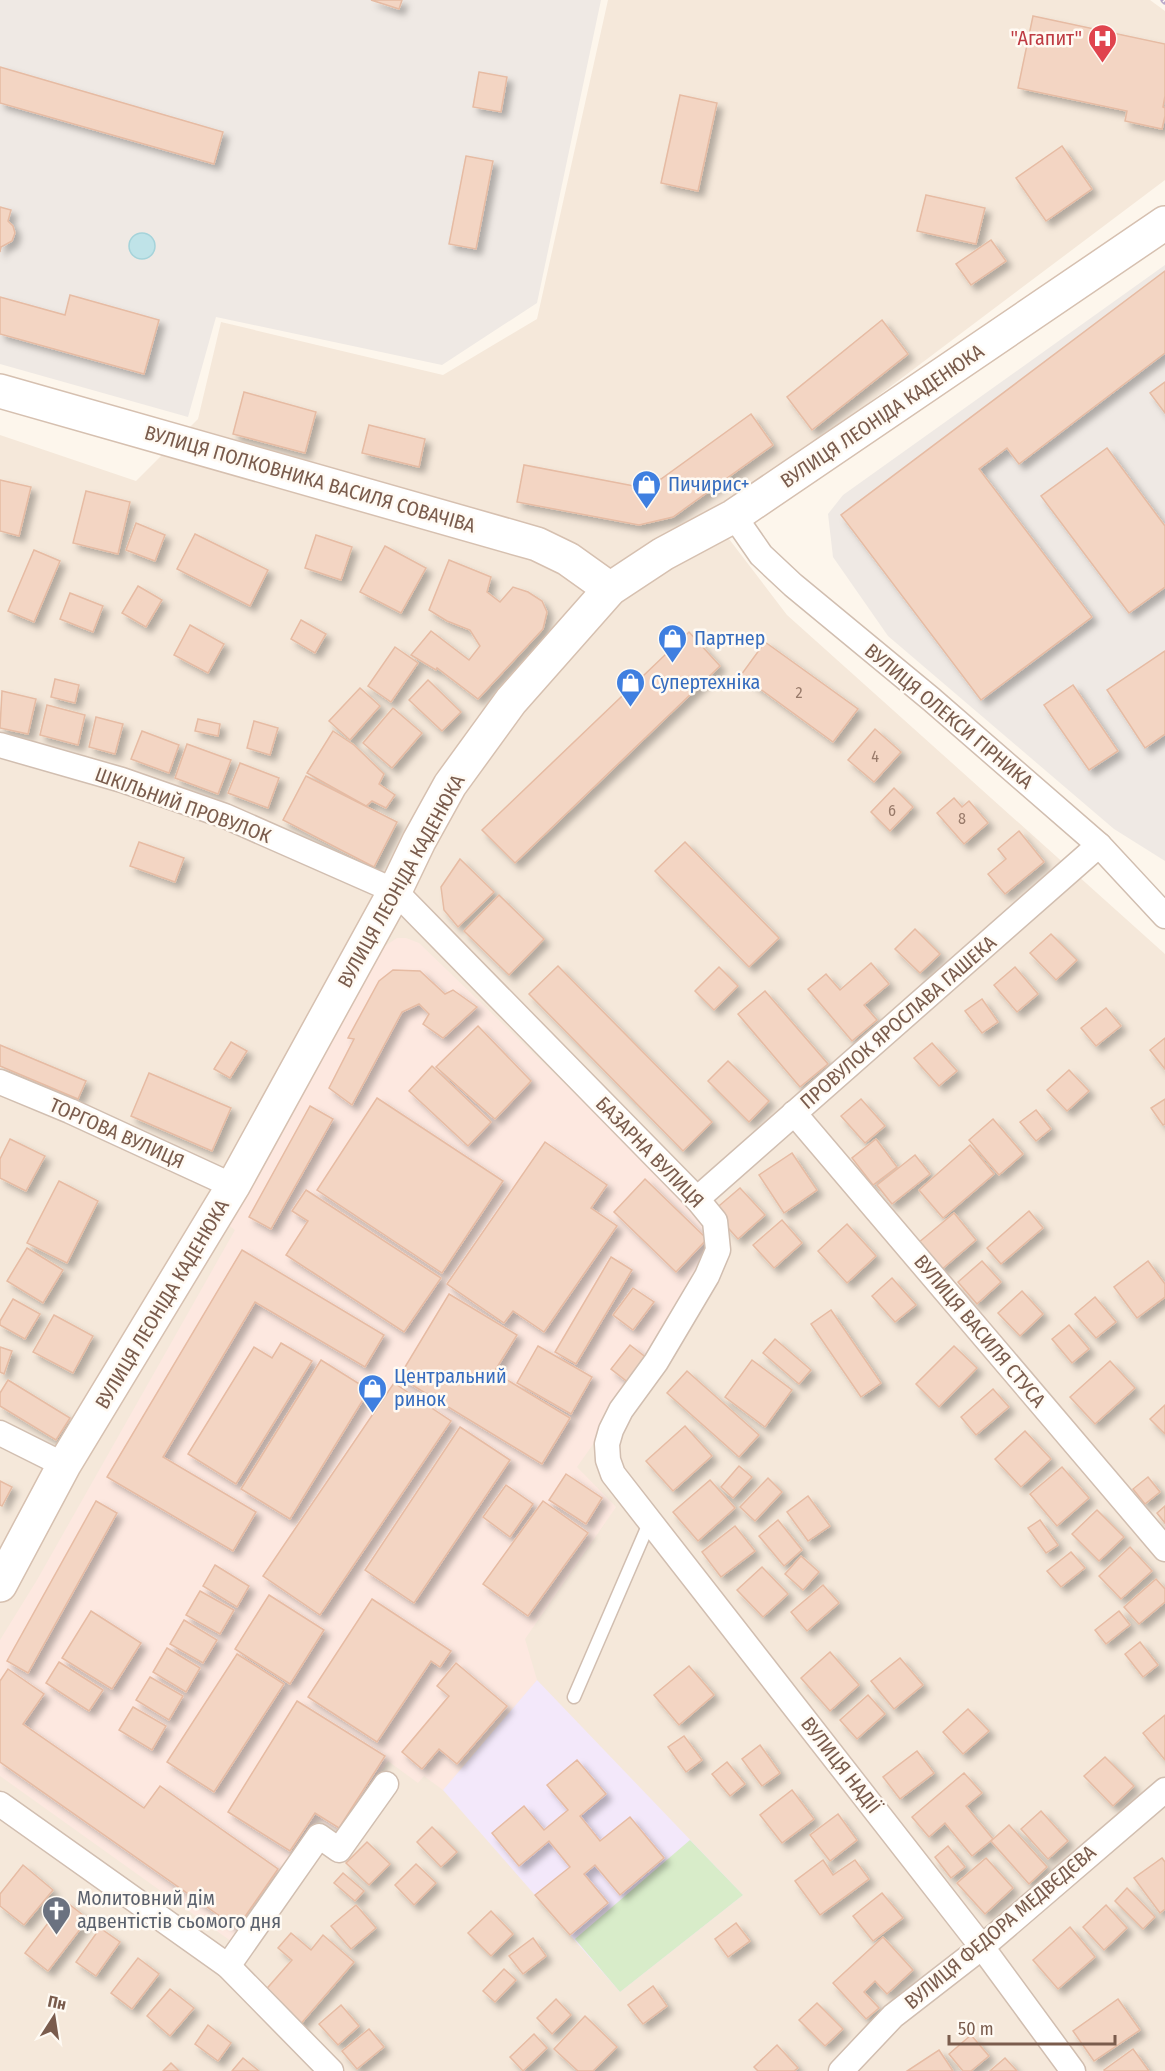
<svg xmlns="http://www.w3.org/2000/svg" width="1165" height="2071" viewBox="0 0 1165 2071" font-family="'Fira Sans Condensed',sans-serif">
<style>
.residential{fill:#f5e8da}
.commercial{fill:#fde8e0}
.industrial{fill:#efe9e4}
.education{fill:#f3e8fa}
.green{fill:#d8ecc9}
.water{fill:#bfe3e8;stroke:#a5d3da;stroke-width:1.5}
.building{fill:#f3d5c3;stroke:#e6bba3;stroke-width:1.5;filter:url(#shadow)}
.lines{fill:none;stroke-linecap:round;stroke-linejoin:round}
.lane-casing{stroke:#d1beb0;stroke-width:15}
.street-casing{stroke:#d1beb0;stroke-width:27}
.secondary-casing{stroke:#d6c0b0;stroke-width:36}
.lane{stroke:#fff;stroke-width:12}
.street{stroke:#fff;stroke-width:24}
.secondary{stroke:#fff;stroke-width:33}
.rail-casing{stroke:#b9a8c9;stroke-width:7}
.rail{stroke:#fffaf3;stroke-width:4.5;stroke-dasharray:14;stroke-linecap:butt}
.labels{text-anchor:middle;stroke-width:5;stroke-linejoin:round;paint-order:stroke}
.number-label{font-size:16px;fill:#987a6a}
.health-label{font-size:20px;fill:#be3a42;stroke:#fffaf3;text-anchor:end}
.street-label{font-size:20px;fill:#7a5c4d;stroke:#fffaf3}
.shop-label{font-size:20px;fill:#366cbe;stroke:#fffaf3;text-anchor:start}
.worship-label{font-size:20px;fill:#5b616d;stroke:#fffaf3;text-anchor:start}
</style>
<defs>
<filter id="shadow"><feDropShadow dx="5.5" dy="5.5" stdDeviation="3" flood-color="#0004"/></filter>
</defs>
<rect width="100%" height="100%" fill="#fdf6ec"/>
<polygon class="residential" points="608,0 1150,0 1165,11 1165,180 729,508 726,535 787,615 1165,954 1165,2071 0,2071 0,435 136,481 198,419 221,322 443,375 537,319"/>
<polygon class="commercial" points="397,938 406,938 419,943 707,1221 711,1243 644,1372 577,1467 616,1507 525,1639 537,1680 443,1790 424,1776 418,1783 388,1761 342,1833 318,1820 235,1944 0,1776 0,1640 37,1580 235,1230 228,1225 385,946"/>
<g class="industrial">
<polygon points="0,0 601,0 537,303 442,365 216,317 188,417 0,364"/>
<polygon points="1165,265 1165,861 1114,829 888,636 833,557 828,514 843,495"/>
</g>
<polygon class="education" points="537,1680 743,1895 620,1992 443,1790"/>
<polygon class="green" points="690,1840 743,1895 620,1992 575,1939"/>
<circle class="water" cx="142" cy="246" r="13"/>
<g class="building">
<polygon points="371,0 402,0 399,9"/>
<polygon points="1033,16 1165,44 1165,96 1163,107 1165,108 1165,116 1162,129 1125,121 1127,111 1018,88"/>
<polygon points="0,67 223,132 214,164 0,103"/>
<polygon points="479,72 507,77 501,112 473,107"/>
<polygon points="680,95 717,103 698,191 661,183"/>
<polygon points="1062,146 1092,189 1046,221 1016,178"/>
<polygon points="466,156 493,161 476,249 449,244"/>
<polygon points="926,195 985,208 976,244 917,231"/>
<polygon points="0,207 11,210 8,221 13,226 15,233 12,241 1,247 0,252"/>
<polygon points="991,240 1006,261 971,285 956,264"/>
<polygon points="1165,271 1165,353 1019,464 1007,448 979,469 1092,617 981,700 841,515"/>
<polygon points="70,295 159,320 144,374 0,334 0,297 65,315"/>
<polygon points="882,320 908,354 812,430 787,397"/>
<polygon points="1165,382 1165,413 1150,393"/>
<polygon points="244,392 316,412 305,453 233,434"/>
<polygon points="751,414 773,445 673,517 639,525 517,502 524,465 634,486 661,479"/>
<polygon points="369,425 425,439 419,467 362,453"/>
<polygon points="1107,448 1165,526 1165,587 1129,613 1041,496"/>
<polygon points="0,480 31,487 19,536 0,531"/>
<polygon points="86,491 130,502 118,554 73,543"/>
<polygon points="136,523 165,535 155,561 126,550"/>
<polygon points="195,534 268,570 250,606 177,569"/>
<polygon points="316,535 352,547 341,580 305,568"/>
<polygon points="385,546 426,568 401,613 360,592"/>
<polygon points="34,550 60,561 34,622 8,611"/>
<polygon points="449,560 491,577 487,592 500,602 513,587 528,592 542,601 547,612 543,629 478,699 437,668 436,670 411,655 431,631 469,660 480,646 470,630 447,621 429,610"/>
<polygon points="138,586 162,600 146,627 122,613"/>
<polygon points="70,593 103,606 93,632 60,619"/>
<polygon points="301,620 326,634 315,653 291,639"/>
<polygon points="190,625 224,644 208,673 174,655"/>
<polygon points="689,632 720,666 515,863 482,830"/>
<polygon points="765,642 858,709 833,742 741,675"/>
<polygon points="395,647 418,663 391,702 368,686"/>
<polygon points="1165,651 1165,734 1145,748 1107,690"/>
<polygon points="55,679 79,685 75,703 51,697"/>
<polygon points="428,680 461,712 442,731 409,700"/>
<polygon points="1073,685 1118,751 1089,770 1044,705"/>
<polygon points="360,688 380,706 350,740 329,721"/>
<polygon points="2,691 36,699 28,734 0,728"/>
<polygon points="47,705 85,715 78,745 40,735"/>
<polygon points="393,708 422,733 392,768 363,743"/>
<polygon points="96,717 123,724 115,754 89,747"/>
<polygon points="198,719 220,724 218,736 195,731"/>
<polygon points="254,721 278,728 270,755 247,748"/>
<polygon points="875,729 901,752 874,782 848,760"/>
<polygon points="142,731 179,745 169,773 131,759"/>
<polygon points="333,731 354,745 384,774 379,784 395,795 386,808 372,801 366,806 307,773"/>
<polygon points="187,744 231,760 218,794 175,778"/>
<polygon points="240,763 279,778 268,808 228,793"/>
<polygon points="306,776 397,822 374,867 283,820"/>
<polygon points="894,788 913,807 890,831 871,812"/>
<polygon points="954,798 962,807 969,801 988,823 964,844 937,813"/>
<polygon points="1019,831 1044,862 1005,894 988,874 1006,859 998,849"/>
<polygon points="139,842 184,858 175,882 130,866"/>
<polygon points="685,842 779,938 749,967 655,871"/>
<polygon points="460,859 494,892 458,927 444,910 441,887"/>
<polygon points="499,895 544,939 509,975 464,931"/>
<polygon points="915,929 940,954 920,973 895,949"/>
<polygon points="1051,934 1077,960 1056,980 1030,953"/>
<polygon points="871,963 889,984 864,1005 877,1020 852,1041 808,989 826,974 840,990"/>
<polygon points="558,966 712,1122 683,1151 529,994"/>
<polygon points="719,967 738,986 714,1010 695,991"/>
<polygon points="1015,967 1038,994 1017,1012 994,985"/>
<polygon points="393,970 420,971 445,994 453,990 477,1007 443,1038 423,1024 429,1014 419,1004 402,1012 352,1105 329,1088 354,1039 348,1038 379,981"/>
<polygon points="765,991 828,1064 800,1087 738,1014"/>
<polygon points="982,999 998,1022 982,1033 965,1011"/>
<polygon points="1106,1008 1121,1026 1096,1046 1081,1028"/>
<polygon points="478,1026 531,1081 495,1119 436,1067"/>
<polygon points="1165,1038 1165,1069 1150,1050"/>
<polygon points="231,1042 247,1051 230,1078 214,1069"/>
<polygon points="932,1043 957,1071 939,1086 914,1058"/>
<polygon points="0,1045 86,1081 78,1099 0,1066"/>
<polygon points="728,1061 769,1101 749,1122 708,1081"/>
<polygon points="432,1066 491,1122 468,1146 409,1091"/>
<polygon points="1069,1070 1089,1091 1067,1111 1047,1090"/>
<polygon points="149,1073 231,1108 212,1151 131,1116"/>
<polygon points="377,1098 503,1181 442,1273 317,1190"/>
<polygon points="861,1099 885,1126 865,1143 841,1116"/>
<polygon points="1165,1099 1165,1124 1163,1125 1151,1108"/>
<polygon points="310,1106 333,1119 271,1229 249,1217"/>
<polygon points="1036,1110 1051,1129 1036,1141 1020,1122"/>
<polygon points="993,1119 1023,1154 999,1175 969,1140"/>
<polygon points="10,1139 45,1156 26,1191 0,1178 0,1159"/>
<polygon points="876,1139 897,1167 873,1185 852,1158"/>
<polygon points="545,1142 607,1185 591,1208 617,1226 544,1332 513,1311 504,1323 447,1284"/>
<polygon points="970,1145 994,1174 943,1218 919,1190"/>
<polygon points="792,1153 817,1190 784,1213 759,1175"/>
<polygon points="915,1155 930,1174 892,1204 877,1185"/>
<polygon points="645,1179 707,1239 676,1272 614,1212"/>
<polygon points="59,1181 98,1201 67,1263 27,1243"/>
<polygon points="740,1188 765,1215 738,1239 713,1211"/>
<polygon points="306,1190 441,1278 404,1332 286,1255 308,1221 292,1211"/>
<polygon points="1029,1211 1043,1228 1001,1264 987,1248"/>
<polygon points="954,1213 976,1240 941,1270 918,1243"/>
<polygon points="782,1220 802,1243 774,1268 753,1245"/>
<polygon points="847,1224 876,1256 847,1283 818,1251"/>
<polygon points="27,1248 63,1270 43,1303 7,1281"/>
<polygon points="242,1250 384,1335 365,1367 255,1302 163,1457 256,1512 233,1551 107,1477"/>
<polygon points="611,1257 632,1270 576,1364 555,1352"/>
<polygon points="982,1261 1001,1282 977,1304 958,1282"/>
<polygon points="1148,1261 1165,1284 1165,1297 1137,1318 1114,1287"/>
<polygon points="892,1278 916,1305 895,1322 872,1296"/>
<polygon points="633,1288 654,1302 633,1330 613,1315"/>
<polygon points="1022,1291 1043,1314 1020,1336 998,1313"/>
<polygon points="449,1294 517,1335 494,1372 570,1418 542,1464 399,1377"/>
<polygon points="1095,1297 1116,1322 1096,1338 1075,1314"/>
<polygon points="13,1299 40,1314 25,1339 0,1325 0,1321"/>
<polygon points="831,1310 881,1383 861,1397 811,1324"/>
<polygon points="54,1315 93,1336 73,1373 33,1352"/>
<polygon points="1069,1325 1089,1349 1072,1363 1052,1339"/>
<polygon points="775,1339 811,1370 799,1384 763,1353"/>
<polygon points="281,1343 312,1361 236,1484 188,1454 254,1347 272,1358"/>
<polygon points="630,1345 648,1359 629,1383 611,1369"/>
<polygon points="538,1346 592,1377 571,1414 517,1383"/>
<polygon points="954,1346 977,1368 939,1407 916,1384"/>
<polygon points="0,1347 12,1351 4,1374 0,1372"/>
<polygon points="321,1360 369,1390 290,1519 241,1489"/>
<polygon points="752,1360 792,1390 765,1427 725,1397"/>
<polygon points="1110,1361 1135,1388 1095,1424 1070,1397"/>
<polygon points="687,1371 759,1435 739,1457 667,1393"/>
<polygon points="8,1380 70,1418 56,1440 0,1406 0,1393"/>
<polygon points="394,1383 451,1421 320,1615 263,1576"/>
<polygon points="993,1389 1009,1407 976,1435 961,1417"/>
<polygon points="1165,1405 1165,1434 1150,1419"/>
<polygon points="685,1426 712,1456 673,1491 646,1461"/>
<polygon points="460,1427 510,1460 414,1603 365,1570"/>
<polygon points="1025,1431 1051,1459 1021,1487 995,1459"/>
<polygon points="739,1466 752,1477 733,1498 721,1487"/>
<polygon points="1062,1467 1089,1498 1057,1526 1030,1494"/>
<polygon points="566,1474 602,1498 586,1524 549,1500"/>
<polygon points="1148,1477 1160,1492 1145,1504 1133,1489"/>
<polygon points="768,1478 782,1492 755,1521 740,1507"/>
<polygon points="710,1480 735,1508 698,1541 673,1512"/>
<polygon points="0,1481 12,1487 2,1506 0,1505"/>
<polygon points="506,1485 533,1504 510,1537 483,1517"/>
<polygon points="808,1496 830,1526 808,1541 787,1512"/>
<polygon points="96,1501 117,1513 28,1673 7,1661"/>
<polygon points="543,1501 588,1533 528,1616 483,1584"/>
<polygon points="1165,1506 1165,1523 1157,1513"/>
<polygon points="1097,1510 1124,1537 1099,1561 1072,1534"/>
<polygon points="778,1520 802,1550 784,1566 759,1536"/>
<polygon points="1040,1520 1058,1545 1046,1553 1028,1528"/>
<polygon points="735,1526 755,1551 721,1577 702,1552"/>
<polygon points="1130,1547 1152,1571 1121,1599 1099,1576"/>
<polygon points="1071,1552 1085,1568 1061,1587 1047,1571"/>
<polygon points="801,1556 819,1572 803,1590 785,1574"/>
<polygon points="215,1565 249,1586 237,1607 203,1586"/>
<polygon points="762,1567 788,1594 763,1617 737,1590"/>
<polygon points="1156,1579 1165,1589 1165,1602 1139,1624 1124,1607"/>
<polygon points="823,1585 839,1603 807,1631 791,1612"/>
<polygon points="200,1591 234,1610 220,1634 186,1615"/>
<polygon points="269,1595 324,1630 290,1684 235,1649"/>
<polygon points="372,1599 451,1651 440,1667 431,1661 377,1742 308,1697"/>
<polygon points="91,1611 141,1643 112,1689 62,1658"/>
<polygon points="1119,1611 1130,1625 1106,1644 1095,1630"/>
<polygon points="184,1620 217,1640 203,1663 170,1644"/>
<polygon points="1140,1642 1158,1665 1143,1677 1125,1654"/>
<polygon points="167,1648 200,1668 186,1692 153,1672"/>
<polygon points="830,1652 859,1685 830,1711 801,1678"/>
<polygon points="237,1654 284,1684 214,1792 167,1762"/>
<polygon points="900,1658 923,1685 894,1709 871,1681"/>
<polygon points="59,1662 103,1690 89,1711 46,1683"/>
<polygon points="456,1663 507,1706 457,1764 439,1749 422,1769 402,1752 449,1696 437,1686"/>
<polygon points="689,1666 714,1695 679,1725 654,1695"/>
<polygon points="8,1669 44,1694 23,1724 144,1808 160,1786 278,1869 237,1928 0,1762 0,1681"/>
<polygon points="150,1677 183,1696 169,1720 136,1700"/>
<polygon points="868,1695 885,1714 857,1739 840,1720"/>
<polygon points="297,1701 385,1756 339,1828 315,1813 290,1851 228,1812"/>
<polygon points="133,1707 166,1726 152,1750 119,1730"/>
<polygon points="968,1709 989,1731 963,1754 943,1732"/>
<polygon points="1165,1715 1165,1760 1143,1733"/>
<polygon points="684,1736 702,1760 686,1772 668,1747"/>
<polygon points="760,1745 780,1773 762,1786 742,1759"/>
<polygon points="917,1751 934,1773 900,1799 883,1777"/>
<polygon points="1105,1757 1134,1786 1113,1806 1084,1776"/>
<polygon points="577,1760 606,1794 580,1816 600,1841 630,1817 664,1858 620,1895 595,1865 584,1874 608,1903 570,1935 535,1895 570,1867 549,1841 519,1866 492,1833 524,1806 544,1830 568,1810 547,1785"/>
<polygon points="727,1762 745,1784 730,1796 712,1774"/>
<polygon points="964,1773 982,1793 966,1806 993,1839 972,1856 945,1823 929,1837 912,1817"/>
<polygon points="792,1790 814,1819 782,1843 760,1815"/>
<polygon points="1041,1811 1068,1841 1048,1859 1021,1829"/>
<polygon points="838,1814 857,1840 830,1861 810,1835"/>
<polygon points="1009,1825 1047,1867 1029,1884 991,1841"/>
<polygon points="432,1827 457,1852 441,1867 417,1842"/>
<polygon points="367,1842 390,1864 369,1885 346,1863"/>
<polygon points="948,1846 965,1867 951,1878 935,1857"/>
<polygon points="986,1858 1013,1888 985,1914 957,1883"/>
<polygon points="1162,1858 1165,1862 1165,1909 1160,1913 1134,1878"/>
<polygon points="823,1860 833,1875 855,1860 869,1879 820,1915 795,1881"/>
<polygon points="416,1864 436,1883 414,1905 395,1885"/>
<polygon points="23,1865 53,1890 24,1925 0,1906 0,1894"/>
<polygon points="343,1873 364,1891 355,1901 334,1883"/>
<polygon points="1127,1888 1155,1917 1143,1929 1115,1901"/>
<polygon points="882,1893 903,1918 873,1941 853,1916"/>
<polygon points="65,1901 88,1919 48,1971 25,1953"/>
<polygon points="356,1905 376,1928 351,1949 331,1926"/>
<polygon points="1106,1905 1127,1928 1104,1950 1083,1927"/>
<polygon points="491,1911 513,1934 491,1956 468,1933"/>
<polygon points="736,1923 750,1941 728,1957 715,1939"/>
<polygon points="1070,1927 1095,1957 1058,1989 1033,1960"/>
<polygon points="100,1928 120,1942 96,1976 76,1962"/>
<polygon points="291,1933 311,1950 323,1935 354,1962 299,2026 262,1994 292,1960 278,1948"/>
<polygon points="883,1937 913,1970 887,1994 875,1981 864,1992 879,2008 866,2019 833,1983"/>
<polygon points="533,1938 546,1956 523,1974 509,1956"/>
<polygon points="138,1958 159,1974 132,2009 111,1993"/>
<polygon points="504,1969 516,1980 495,2002 483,1991"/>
<polygon points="653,1986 667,2006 643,2024 628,2005"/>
<polygon points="170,1989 194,2008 170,2036 147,2016"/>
<polygon points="556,1999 571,2015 552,2034 537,2018"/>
<polygon points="1118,1999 1140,2030 1094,2061 1073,2031"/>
<polygon points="817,2003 843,2029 825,2046 799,2020"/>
<polygon points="341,2005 359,2026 338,2045 319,2024"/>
<polygon points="585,2016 617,2047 593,2071 578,2071 554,2049"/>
<polygon points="208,2025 231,2043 218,2061 195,2044"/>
<polygon points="369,2029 384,2047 357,2069 342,2051"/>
<polygon points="534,2034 547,2048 523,2071 510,2057"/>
<polygon points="971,2035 989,2056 971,2071 963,2071 949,2054"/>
<polygon points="777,2045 798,2068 794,2071 758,2071 754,2067"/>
<polygon points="1133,2049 1149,2071 1105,2071 1104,2070"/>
<polygon points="939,2050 953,2071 907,2071"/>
<polygon points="243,2058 259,2071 232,2071"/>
<polygon points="1005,2058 1017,2071 990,2071"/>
<polygon points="171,2063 179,2071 163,2071"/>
</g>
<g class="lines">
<defs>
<polyline id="lane" points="574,1697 650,1521"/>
<g id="street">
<polyline points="734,516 761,555 793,585 931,699 1099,845 1165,916"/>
<polyline points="0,745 122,780 225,816 395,891 697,1199 715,1221 718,1250 707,1276 656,1362 621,1410 611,1430 607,1444 608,1460 613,1474 982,1947 1073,2071"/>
<polyline points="0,1082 70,1111 233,1186"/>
<polyline points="794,1113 1165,1549"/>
<polyline points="697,1199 1099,845"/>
<polyline points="0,1433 64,1465"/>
<polyline points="0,1804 228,1966 331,2071"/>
<polyline points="228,1966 319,1836 339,1850 386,1784"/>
<polyline points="841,2071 893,2016 982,1947 1165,1790"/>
</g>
<g id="secondary">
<polyline points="0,391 537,544 568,559 610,589"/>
<polyline points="0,1585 64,1465 233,1186 395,891 419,841 450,785 511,701 610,589 663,554 734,516 1165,223"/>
</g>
</defs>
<use href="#lane" class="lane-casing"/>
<use href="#street" class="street-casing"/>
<use href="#secondary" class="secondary-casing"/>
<use href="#lane" class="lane"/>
<use href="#street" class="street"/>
<use href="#secondary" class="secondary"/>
<defs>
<polyline id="rail" points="1164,0 1165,1"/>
</defs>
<use href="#rail" class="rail-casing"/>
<use href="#rail" class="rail"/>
</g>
<defs>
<symbol id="hospital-pin" viewBox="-11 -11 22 30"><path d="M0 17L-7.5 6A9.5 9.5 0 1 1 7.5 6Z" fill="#e0444e" stroke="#fffaf3"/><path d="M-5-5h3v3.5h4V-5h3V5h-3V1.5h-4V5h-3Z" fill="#fff"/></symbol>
<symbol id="shop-pin" viewBox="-11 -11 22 30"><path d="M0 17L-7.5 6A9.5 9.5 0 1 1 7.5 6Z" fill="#3f7fe0" stroke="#fffaf3"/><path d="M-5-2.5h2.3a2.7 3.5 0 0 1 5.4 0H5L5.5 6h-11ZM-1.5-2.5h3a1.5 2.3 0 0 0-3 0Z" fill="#fff"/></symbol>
<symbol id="church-pin" viewBox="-11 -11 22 30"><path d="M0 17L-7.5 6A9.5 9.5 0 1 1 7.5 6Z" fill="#6b7280" stroke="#fffaf3"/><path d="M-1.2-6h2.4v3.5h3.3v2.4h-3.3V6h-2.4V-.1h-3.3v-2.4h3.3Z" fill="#fff"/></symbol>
</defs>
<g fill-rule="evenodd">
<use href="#hospital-pin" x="1086" y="22" width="33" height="45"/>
<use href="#shop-pin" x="630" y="468" width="33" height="45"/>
<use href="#shop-pin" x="656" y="622" width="33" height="45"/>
<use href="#shop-pin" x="614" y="666" width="33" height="45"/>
<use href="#shop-pin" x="356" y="1372" width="33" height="45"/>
<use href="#church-pin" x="40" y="1894" width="33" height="45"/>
</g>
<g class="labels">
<g class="number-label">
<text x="799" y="698">2</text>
<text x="875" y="762">4</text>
<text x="892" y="816">6</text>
<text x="962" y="824">8</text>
</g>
<g class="health-label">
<text x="1082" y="45">"Агапит"</text>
</g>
<g class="street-label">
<text transform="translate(882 416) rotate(-34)" y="7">ВУЛИЦЯ ЛЕОНІДА КАДЕНЮКА</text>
<text transform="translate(310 479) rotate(16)" y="7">ВУЛИЦЯ ПОЛКОВНИКА ВАСИЛЯ СОВАЧІВА</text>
<text transform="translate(949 716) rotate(40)" y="7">ВУЛИЦЯ ОЛЕКСИ ГІРНИКА</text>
<text transform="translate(183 805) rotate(20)" y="7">ШКІЛЬНИЙ ПРОВУЛОК</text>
<text transform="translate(401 881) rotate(-61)" y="7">ВУЛИЦЯ ЛЕОНІДА КАДЕНЮКА</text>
<text transform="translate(898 1022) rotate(-41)" y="7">ПРОВУЛОК ЯРОСЛАВА ГАШЕКА</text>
<text transform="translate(117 1133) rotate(24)" y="7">ТОРГОВА ВУЛИЦЯ</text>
<text transform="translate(650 1152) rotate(46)" y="7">БАЗАРНА ВУЛИЦЯ</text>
<text transform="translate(162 1304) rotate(-59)" y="7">ВУЛИЦЯ ЛЕОНІДА КАДЕНЮКА</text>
<text transform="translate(980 1331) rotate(50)" y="7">ВУЛИЦЯ ВАСИЛЯ СТУСА</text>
<text transform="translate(841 1765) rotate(52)" y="7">ВУЛИЦЯ НАДІЇ</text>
<text transform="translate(1000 1927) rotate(-40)" y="7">ВУЛИЦЯ ФЕДОРА МЕДВЄДЄВА</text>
</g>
<g class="shop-label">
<text x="668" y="491">Пичирис+</text>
<text x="694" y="645">Партнер</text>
<text x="651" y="689">Супертехніка</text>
<text x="394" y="1383">Центральний<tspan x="394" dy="23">ринок</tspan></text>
</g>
<g class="worship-label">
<text x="77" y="1905">Молитовний дім<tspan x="77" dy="23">адвентістів сьомого дня</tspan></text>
</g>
</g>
<g transform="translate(54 2017) rotate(12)" stroke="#fffaf3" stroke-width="4.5" paint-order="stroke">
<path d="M0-4.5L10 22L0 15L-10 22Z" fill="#7a5c4d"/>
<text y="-9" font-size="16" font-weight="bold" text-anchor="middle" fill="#7a5c4d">Пн</text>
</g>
<path d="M949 2035v9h166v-9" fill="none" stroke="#7a5c4d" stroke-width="3"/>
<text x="958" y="2035" font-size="18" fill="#7a5c4d" stroke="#fffaf3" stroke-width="4.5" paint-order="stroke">50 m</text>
</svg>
